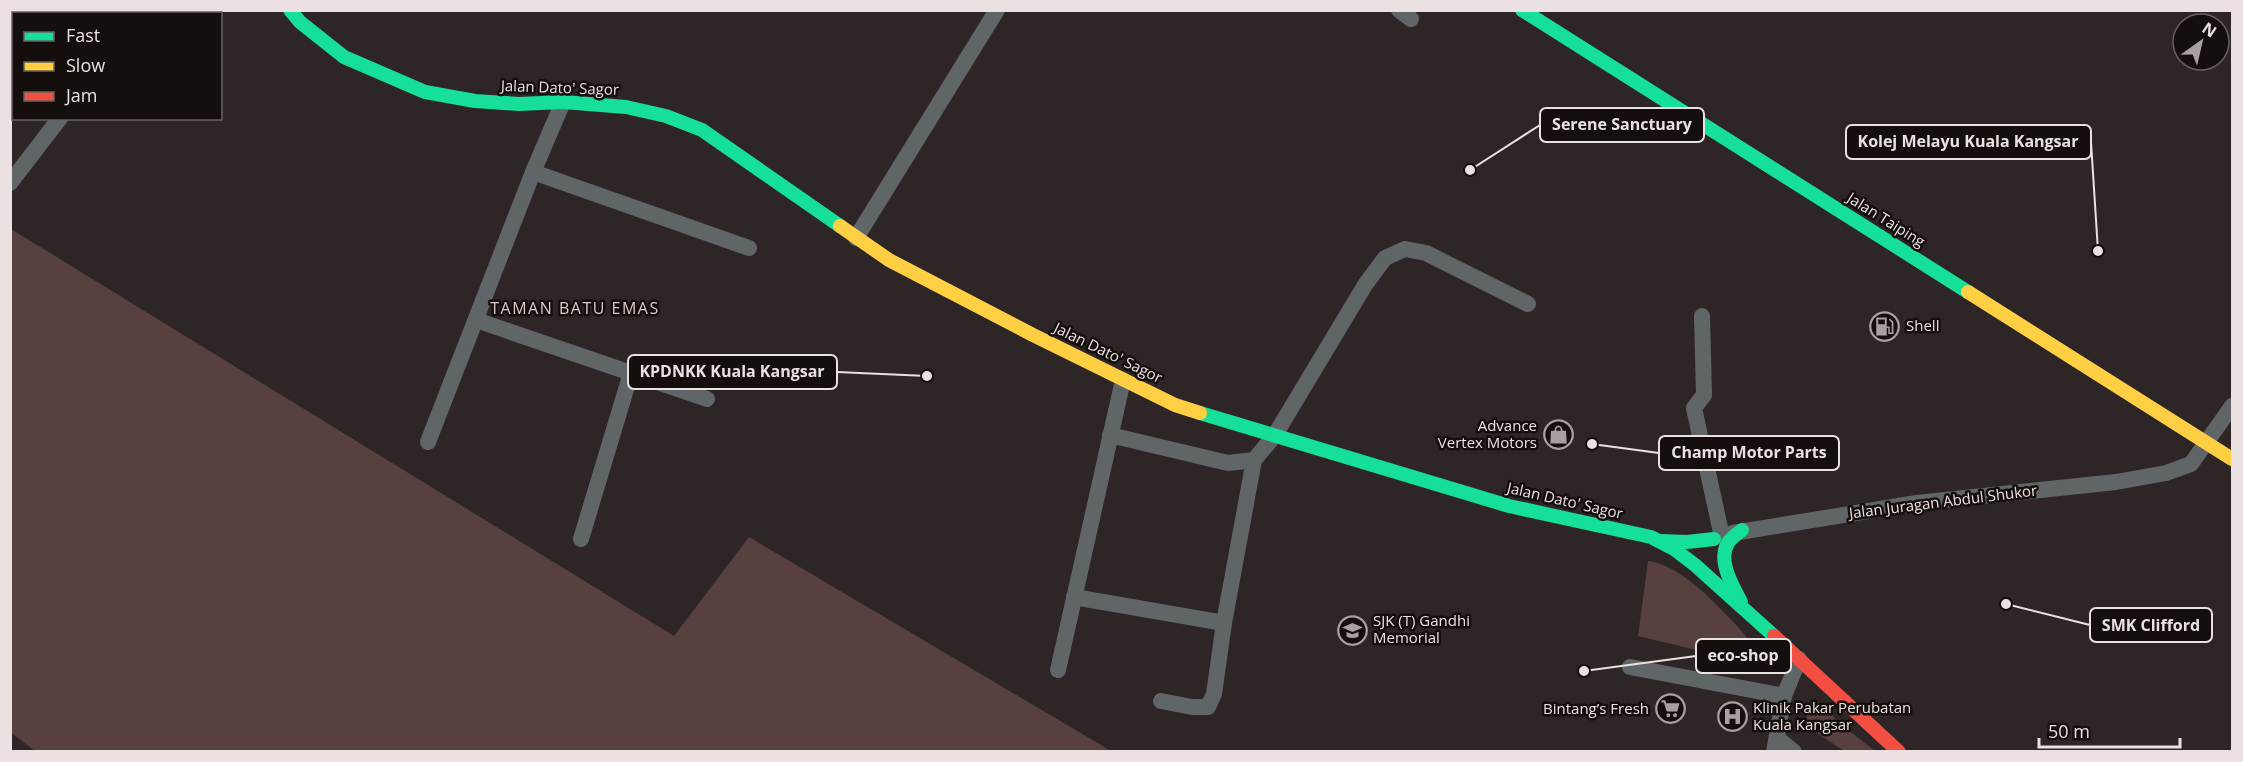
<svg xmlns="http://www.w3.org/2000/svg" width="2243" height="762" viewBox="0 0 2243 762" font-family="'Open Sans',sans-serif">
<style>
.green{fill:#58403e}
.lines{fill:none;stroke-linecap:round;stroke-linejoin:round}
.street{stroke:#606668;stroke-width:16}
.fast{stroke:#16e098;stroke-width:14}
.slow{stroke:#ffcf43;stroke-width:14}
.jam{stroke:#f24e42;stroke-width:14}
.labels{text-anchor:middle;stroke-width:5;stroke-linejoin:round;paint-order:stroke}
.street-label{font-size:15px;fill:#ebe1e0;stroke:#140e0d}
.poi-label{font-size:15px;fill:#ebe1e0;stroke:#140e0d;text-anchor:start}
.neighbourhood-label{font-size:16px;letter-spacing:1.5px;fill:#ddcac8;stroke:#140e0d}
.leader{fill:none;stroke:#ebe1e0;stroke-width:2}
.callout-dot{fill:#ebe1e0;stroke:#140e0d;stroke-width:2}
.callout{fill:#140e0d;stroke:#ebe1e0;stroke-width:2}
.callout-label{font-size:16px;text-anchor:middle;font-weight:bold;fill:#ebe1e0}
</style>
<rect width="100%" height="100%" fill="#2e2626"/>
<g class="green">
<polygon points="11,229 674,636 749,537 1111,751 35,751 10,732"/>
<path d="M1648 561C1687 565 1736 625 1762 654L1759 665 1638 636Z"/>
<path d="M1814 701C1827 703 1831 716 1840 723 1851 733 1864 742 1875 751H1844L1811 729 1807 721 1806 713 1808 707Z"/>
</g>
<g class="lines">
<g class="street">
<polyline points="1399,10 1411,19"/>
<polyline points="141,14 143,10"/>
<polyline points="533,172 749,248"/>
<polyline points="10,183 60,118"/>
<polyline points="856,238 997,10"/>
<polyline points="1702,316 1704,395 1694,408 1722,537"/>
<polyline points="476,320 707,399"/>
<polyline points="1110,435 1228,463 1254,460 1275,435 1365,285 1385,258 1405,249 1426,253 1528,304"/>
<polyline points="428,442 533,172 563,102"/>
<polyline points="1733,533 1917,503 2116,482 2166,473 2191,464 2232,406"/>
<polyline points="581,539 631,373"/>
<polyline points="1074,597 1224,623"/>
<polyline points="1630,667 1784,696"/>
<polyline points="1058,670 1123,380"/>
<polyline points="1161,701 1192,707 1208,707 1214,694 1224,623 1254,460"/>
<polyline points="1777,738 1794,752"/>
<polyline points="1774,752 1784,696 1799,659"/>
</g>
<g class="fast">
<polyline points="290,10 300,22 344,57 425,92 475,101 519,104 563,102 626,107 666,116 702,130 840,226"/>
<polyline points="1522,10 1968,292"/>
<polyline points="1200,413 1509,506 1651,537 1674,549 1695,565 1774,636"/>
<polyline points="1661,541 1687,542 1714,539"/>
<path d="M1741 602C1733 586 1717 561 1728 543 1731 538 1737 534 1742 530"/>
</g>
<g class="slow">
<polyline points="840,226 889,260 1033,335 1175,405 1200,413"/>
<polyline points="1968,292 2232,459"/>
</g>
<polyline class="jam" points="1774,636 1899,752"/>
</g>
<defs>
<symbol id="fuel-ring" viewBox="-11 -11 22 22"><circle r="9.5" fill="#140e0d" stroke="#a9a09f" stroke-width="1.5"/><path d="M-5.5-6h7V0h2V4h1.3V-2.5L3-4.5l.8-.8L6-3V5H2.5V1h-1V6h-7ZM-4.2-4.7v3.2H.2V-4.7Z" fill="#a9a09f"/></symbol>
<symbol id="shop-ring" viewBox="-11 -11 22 22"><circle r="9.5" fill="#140e0d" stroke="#a9a09f" stroke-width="1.5"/><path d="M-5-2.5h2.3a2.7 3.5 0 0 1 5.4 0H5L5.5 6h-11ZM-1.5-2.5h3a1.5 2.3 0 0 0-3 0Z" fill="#a9a09f"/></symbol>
<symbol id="school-ring" viewBox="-11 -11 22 22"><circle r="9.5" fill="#140e0d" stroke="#a9a09f" stroke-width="1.5"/><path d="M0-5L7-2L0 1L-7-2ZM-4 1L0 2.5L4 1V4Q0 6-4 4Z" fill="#a9a09f"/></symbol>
<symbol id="supermarket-ring" viewBox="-11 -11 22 22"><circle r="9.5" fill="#140e0d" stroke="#a9a09f" stroke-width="1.5"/><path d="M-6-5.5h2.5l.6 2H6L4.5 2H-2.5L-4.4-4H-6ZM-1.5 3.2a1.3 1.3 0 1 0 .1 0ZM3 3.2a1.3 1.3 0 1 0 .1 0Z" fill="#a9a09f"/></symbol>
<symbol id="hospital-ring" viewBox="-11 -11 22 22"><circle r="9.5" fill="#140e0d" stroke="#a9a09f" stroke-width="1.5"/><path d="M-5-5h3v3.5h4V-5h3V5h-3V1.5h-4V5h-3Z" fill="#a9a09f"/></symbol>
</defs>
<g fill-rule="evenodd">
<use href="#fuel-ring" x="1868" y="310" width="33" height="33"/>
<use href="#shop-ring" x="1542" y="418" width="33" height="33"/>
<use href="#school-ring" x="1336" y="614" width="33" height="33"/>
<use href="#supermarket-ring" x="1654" y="692" width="33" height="33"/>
<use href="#hospital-ring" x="1716" y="700" width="33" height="33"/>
</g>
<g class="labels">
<g class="street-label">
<text transform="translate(560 88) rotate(2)" y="5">Jalan Dato' Sagor</text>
<text transform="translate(1886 220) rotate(32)" y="5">Jalan Taiping</text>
<text transform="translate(1108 353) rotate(26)" y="5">Jalan Dato' Sagor</text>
<text transform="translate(1565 501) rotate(13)" y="5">Jalan Dato' Sagor</text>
<text transform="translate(1943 502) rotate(-7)" y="5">Jalan Juragan Abdul Shukor</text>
</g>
<g class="poi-label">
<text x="1906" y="331">Shell</text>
<text x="1537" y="431" text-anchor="end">Advance<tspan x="1537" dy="17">Vertex Motors</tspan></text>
<text x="1373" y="626">SJK (T) Gandhi<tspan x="1373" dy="17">Memorial</tspan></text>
<text x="1753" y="713">Klinik Pakar Perubatan<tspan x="1753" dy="17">Kuala Kangsar</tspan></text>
<text x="1649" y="714" text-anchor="end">Bintang’s Fresh</text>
</g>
<g class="neighbourhood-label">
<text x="575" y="314">TAMAN BATU EMAS</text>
</g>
</g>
<path class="leader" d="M1470 170L1540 125M2098 251L2091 142M927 376L837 372M1592 444L1659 453M2006 604L2090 625M1584 671L1696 656"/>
<g class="callout-dot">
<circle cx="1470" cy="170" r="6"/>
<circle cx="2098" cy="251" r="6"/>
<circle cx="927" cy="376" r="6"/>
<circle cx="1592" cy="444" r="6"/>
<circle cx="2006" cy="604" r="6"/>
<circle cx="1584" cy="671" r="6"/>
</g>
<g class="callout">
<rect x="1540" y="108" width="164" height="34" rx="6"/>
<rect x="1846" y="125" width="245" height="34" rx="6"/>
<rect x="628" y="355" width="209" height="34" rx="6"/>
<rect x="1659" y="436" width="180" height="34" rx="6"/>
<rect x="2090" y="608" width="122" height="34" rx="6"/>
<rect x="1696" y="639" width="95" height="34" rx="6"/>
</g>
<g class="callout-label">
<text x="1622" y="130">Serene Sanctuary</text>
<text x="1968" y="147">Kolej Melayu Kuala Kangsar</text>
<text x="732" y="377">KPDNKK Kuala Kangsar</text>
<text x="1749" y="458">Champ Motor Parts</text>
<text x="2151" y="631">SMK Clifford</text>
<text x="1743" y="661">eco-shop</text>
</g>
<rect width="2243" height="762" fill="none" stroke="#ebe1e0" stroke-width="24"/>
<rect x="12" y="12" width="210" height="108" fill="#140e0d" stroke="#6a6261" stroke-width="1.5"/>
<rect x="24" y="32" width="30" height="9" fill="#16e098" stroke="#6a6261" stroke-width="1.5"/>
<text x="66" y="42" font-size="18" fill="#ebe1e0">Fast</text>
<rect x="24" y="62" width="30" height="9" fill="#ffcf43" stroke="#6a6261" stroke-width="1.5"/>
<text x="66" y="72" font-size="18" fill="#ebe1e0">Slow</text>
<rect x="24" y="92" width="30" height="9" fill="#f24e42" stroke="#6a6261" stroke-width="1.5"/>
<text x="66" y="102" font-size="18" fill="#ebe1e0">Jam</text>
<g transform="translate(2201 42) rotate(34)"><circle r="28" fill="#140e0d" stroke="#6a6261" stroke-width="1.5"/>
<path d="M0-4.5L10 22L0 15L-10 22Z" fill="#a9a09f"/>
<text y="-9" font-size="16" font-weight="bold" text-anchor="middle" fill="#ebe1e0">N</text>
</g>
<path d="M2039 738v9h141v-9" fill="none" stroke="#ebe1e0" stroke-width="3"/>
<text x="2048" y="738" font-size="18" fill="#ebe1e0" stroke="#140e0d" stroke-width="4.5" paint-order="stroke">50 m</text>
</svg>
